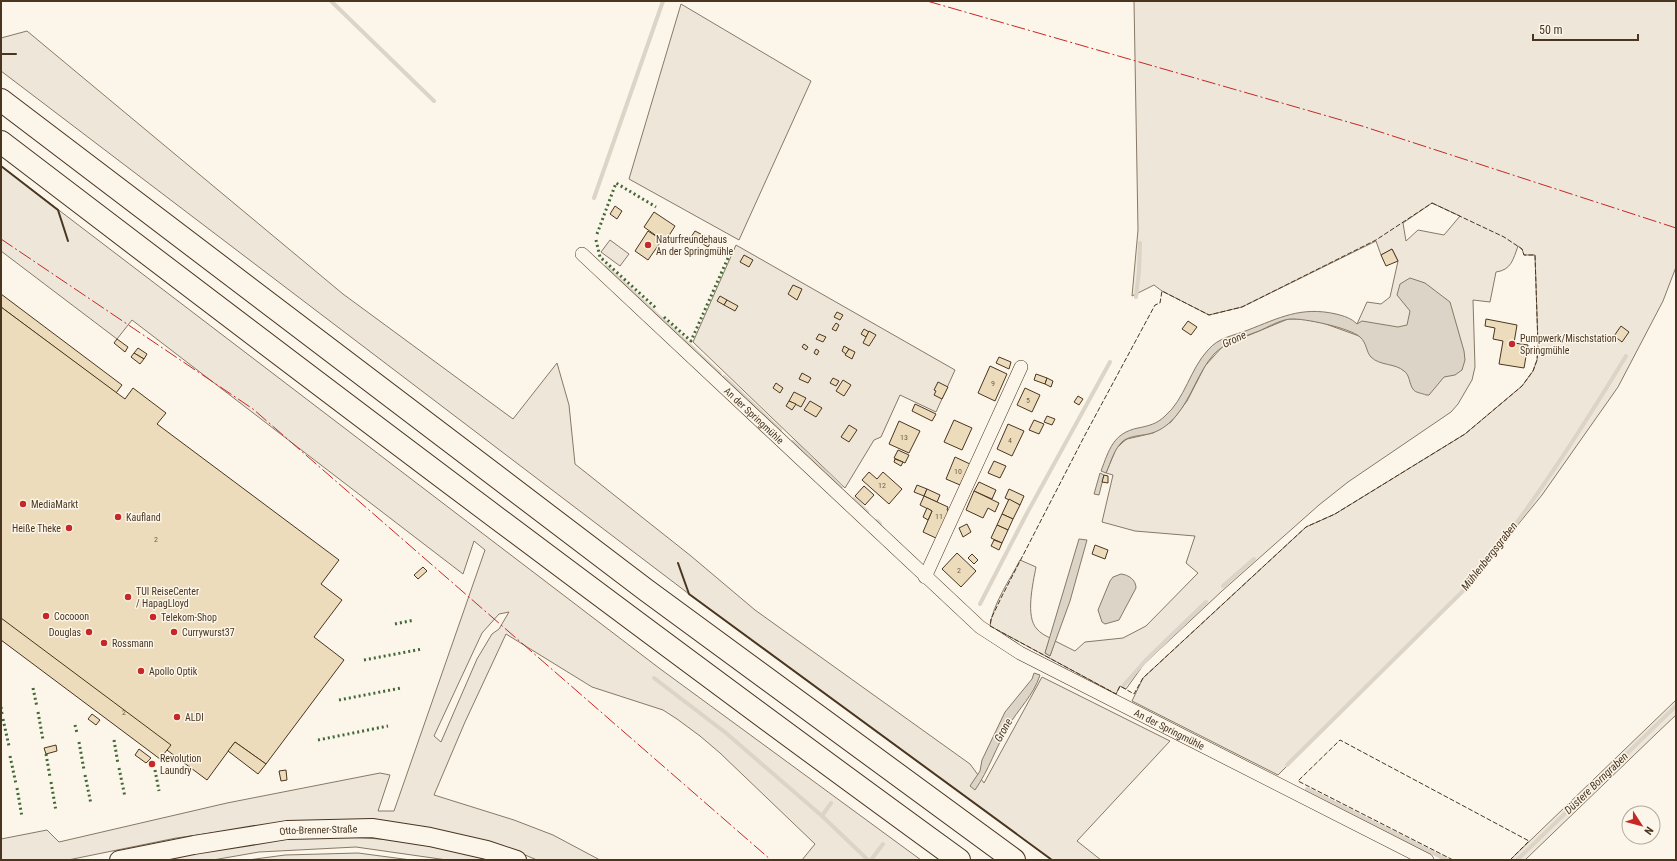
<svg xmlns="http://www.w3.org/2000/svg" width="1677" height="861" viewBox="0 0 1677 861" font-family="'Roboto Condensed',sans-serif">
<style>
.green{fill:#ede6d9;stroke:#887966;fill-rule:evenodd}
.water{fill:#dcd4c6;stroke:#887966}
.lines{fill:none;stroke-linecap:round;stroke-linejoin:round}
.stream{stroke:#dcd4c6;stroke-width:4}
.building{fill:#ecdcbc;stroke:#4a3520}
.street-casing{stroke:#4a3520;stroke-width:14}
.secondary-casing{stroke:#4a3520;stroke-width:20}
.highway-casing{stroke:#4a3520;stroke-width:24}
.street{stroke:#fbf6e9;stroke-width:13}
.secondary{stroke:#fbf6e9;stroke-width:18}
.highway{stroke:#fbf6e9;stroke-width:22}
.hedge{stroke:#436837;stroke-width:3;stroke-dasharray:2 3;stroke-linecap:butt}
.fence{stroke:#4a3520;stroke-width:1;stroke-dasharray:5 2;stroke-linecap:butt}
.wall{stroke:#4a3520;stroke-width:2}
.power{stroke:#c62828;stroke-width:1;stroke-dasharray:14 3 2 3;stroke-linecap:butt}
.poi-dot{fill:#c62828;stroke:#fbf6e9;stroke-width:1.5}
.labels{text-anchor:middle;stroke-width:3;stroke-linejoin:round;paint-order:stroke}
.number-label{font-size:8px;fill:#725f47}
.poi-label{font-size:10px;fill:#4a3520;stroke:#fbf6e9;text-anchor:start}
.street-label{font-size:10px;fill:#4a3520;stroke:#fbf6e9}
.water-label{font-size:11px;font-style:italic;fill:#4a3520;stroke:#fbf6e9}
</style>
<rect width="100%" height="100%" fill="#fbf6e9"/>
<g class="green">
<path d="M1134 1H1676V267L1663 301 1618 387 1542 495 1468 586 1278 775 1132 701 1143 678 1306 527 1335 514 1465 434 1522 386 1533 371 1537 360 1538 346 1535 255H1524L1522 249 1518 246C1513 260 1511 270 1496 272L1490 302 1473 300 1475 367 1472 380 1458 404 1451 412 1348 482 1319 505 1222 591 1144 664 1126 689 1120 686 1116 694 990 626C993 603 1010 580 1020 560L1036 567C1033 583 1025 617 1037 629 1040 633 1046 636 1050 638L1045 653 1050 656 1055 641 1075 651 1085 642 1123 638 1146 626 1198 573 1186 563 1195 536 1135 531 1102 522 1113 475 1106 473 1116 449 1123 442 1127 439 1153 433 1171 422 1187 401 1205 366 1223 346 1288 319H1303L1323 323 1359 336 1357 324 1367 302 1381 304 1390 297 1398 261 1392 249 1381 255 1376 241 1242 307 1209 315 1162 291 1154 285 1132 296 1138 230ZM1432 203 1460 216 1444 235 1418 230 1406 241 1403 223Z"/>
<polygon points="681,4 811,81 739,240 629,179"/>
<polygon points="27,31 343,294 513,419 557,363 569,405 575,464 691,556 755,610 970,764 984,783 1042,677 1170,741 1077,841 1101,860 1052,860 689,594 1,71 1,38"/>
<path d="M1 166 659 668 921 860H802L815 844 720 753 700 736 677 719 663 710 592 687 506 634 465 722 434 795 514 820 553 835 600 860H537L518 852 297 821 176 838 68 860H1V839L47 830 59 842 227 803 380 773 390 775 378 811H394L485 550 474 541 463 574 132 320 117 339 1 251ZM509 612 499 629 492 634 477 659 441 742 434 736 482 633 499 614Z"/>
<polygon points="610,240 629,254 620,266 601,252"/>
<polygon points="736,245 955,370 936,412 900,395 881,437 874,440 845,488 693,342"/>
<polygon points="1676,700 1676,715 1657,733 1525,860 1510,860"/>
<path d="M336 837C387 838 439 843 488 860H447L356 847 259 852 213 860H162L238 845 286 839Z"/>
<polygon points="358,853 411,860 248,860 285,855"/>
</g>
<g class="water">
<path d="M1410 278 1425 283 1450 302 1464 351 1465 360 1462 370 1455 375 1444 377 1429 395H1426C1422 393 1415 393 1413 389 1409 384 1410 375 1404 371 1395 363 1380 366 1371 357 1366 352 1367 343 1360 337 1350 328 1304 318 1290 319 1280 320 1268 327 1259 331 1243 337 1226 342 1214 354 1198 372 1192 397 1176 416 1170 423 1162 430 1152 433 1143 436 1131 435 1123 441 1114 449 1111 462 1106 473L1101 471C1109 450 1113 433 1138 428 1148 426 1157 424 1165 416 1185 399 1190 369 1208 350 1219 337 1233 336 1248 330 1279 318 1301 306 1336 314 1344 316 1351 318 1357 324L1362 321 1398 327 1407 325 1410 311 1397 295 1400 284Z"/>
<polygon points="1100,473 1104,475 1099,495 1094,494"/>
<polygon points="1079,539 1087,540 1070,601 1050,656 1045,653"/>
<path d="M1121 574C1129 575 1136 580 1136 588L1119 620 1105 624 1102 622 1098 610 1110 581 1113 577Z"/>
<path d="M1034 673 1040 675C1034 695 1018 709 1008 727 996 747 989 770 975 790L970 786 980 771 982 760 1005 712 1032 679Z"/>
</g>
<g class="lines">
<g class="stream">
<polyline points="331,1 434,101"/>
<polyline points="594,198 663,1"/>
<polyline points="606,267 720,374"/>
<polyline points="1136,297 1139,271 1140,243"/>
<polyline points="724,377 780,430"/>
<polyline points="793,442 841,487"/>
<polyline points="854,499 867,512"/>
<polyline points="877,521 880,524"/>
<polyline points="1223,586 1254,559"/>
<polyline points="980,604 1026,515 1110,362"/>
<polyline points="654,678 726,733 822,816 868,860"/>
<polyline points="1124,685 1146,660 1206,602"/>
<path d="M1287 765 1468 586C1527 514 1578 435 1626 356"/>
<polyline points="1307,789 1447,860"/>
<polyline points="822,816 831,803"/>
<polyline points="871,860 883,844"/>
<polyline points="1517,860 1676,706"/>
</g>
</g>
<g class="building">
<polygon points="615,206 622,211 617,219 610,214"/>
<polygon points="654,212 675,226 665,242 644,227"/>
<polygon points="648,231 662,240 648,260 635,251"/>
<polygon points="695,231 712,240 708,247 691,237"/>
<polygon points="1392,249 1398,261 1386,266 1381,255"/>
<polygon points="744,255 753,260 749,267 740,262"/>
<polygon points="793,285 802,289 797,300 788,294"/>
<polygon points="1,294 122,385 116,393 1,307"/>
<polygon points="720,296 727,300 724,305 717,301"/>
<polygon points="727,300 738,306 735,311 724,305"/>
<polygon points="1,307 125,399 133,388 166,413 157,424 339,560 321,584 342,600 314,637 344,660 266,764 235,742 207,780 1,626"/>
<polygon points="837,312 843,315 840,320 834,317"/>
<polygon points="1486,319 1517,325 1514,343 1528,345 1524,368 1499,364 1503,341 1493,339 1495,328 1485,326"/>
<polygon points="1188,321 1197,327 1191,335 1182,329"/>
<polygon points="836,323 839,325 836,331 832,329"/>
<polygon points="1621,326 1629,332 1622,342 1614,336"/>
<polygon points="864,329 869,332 866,337 861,334"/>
<polygon points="869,331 876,335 869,346 863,343"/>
<polygon points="819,334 826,337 823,342 816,339"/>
<polygon points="117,339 128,347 125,352 114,343"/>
<polygon points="804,344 808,347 806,350 802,347"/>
<polygon points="844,346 849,349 846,354 842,351"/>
<polygon points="138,348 147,354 144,359 134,353"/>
<polygon points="816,349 819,351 817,355 814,353"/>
<polygon points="849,349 855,352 852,359 845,355"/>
<polygon points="134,353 144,359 140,364 131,357"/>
<polygon points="999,357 1011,362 1009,369 996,363"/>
<polygon points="990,366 1007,374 995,401 978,393"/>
<polygon points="802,373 811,378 808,383 799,379"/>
<polygon points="1036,374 1047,378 1045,384 1034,380"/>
<polygon points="833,378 839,381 836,386 830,383"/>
<polygon points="1047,378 1053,381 1051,387 1045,384"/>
<polygon points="843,380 851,385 844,396 836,391"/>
<polygon points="938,382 948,387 942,399 934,395 936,391 934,390"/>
<polygon points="776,383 783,388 780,393 773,388"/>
<polygon points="1025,388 1040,395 1032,412 1017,405"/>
<polygon points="794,392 806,398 801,407 789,401"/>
<polygon points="1078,396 1083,399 1079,405 1074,402"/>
<polygon points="789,401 796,404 792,410 786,406"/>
<polygon points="810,401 822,408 816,417 804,410"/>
<polygon points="915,404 936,414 932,421 912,411"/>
<polygon points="1047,416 1055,419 1052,425 1044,422"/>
<polygon points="954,420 972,428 962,450 944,442"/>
<polygon points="1034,420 1044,424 1039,434 1029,430"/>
<polygon points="899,421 920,431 909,453 889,444"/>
<polygon points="1008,424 1024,431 1012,456 997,449"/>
<polygon points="849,425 857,430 849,442 841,437"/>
<polygon points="898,450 909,455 905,463 894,458"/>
<polygon points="955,457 970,464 960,485 946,479"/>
<polygon points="895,459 903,462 901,466 894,462"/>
<polygon points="994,461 1006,466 1000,478 988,473"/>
<polygon points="869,472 877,479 883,472 902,489 889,504 862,480"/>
<polygon points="1104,475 1108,476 1108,483 1102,482"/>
<polygon points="979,482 996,490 992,499 974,491"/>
<polygon points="917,485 927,489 924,496 914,492"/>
<polygon points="864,486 874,495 865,505 855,496"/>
<polygon points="927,489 940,495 937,502 924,496"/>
<polygon points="1009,489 1024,496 1020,505 1005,498"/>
<polygon points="974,491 999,503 995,512 988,508 983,518 966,510"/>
<polygon points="924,496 948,507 947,510 950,512 938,539 923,532 932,511 920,505"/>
<polygon points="1009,499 1020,505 1013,519 1002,514"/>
<polygon points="927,508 932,511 928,520 923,517"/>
<polygon points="1002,514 1013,519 1008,530 997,525"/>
<polygon points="967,524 971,532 963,537 959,528"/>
<polygon points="997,525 1008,530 1002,543 991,538"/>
<polygon points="994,540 1002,543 999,550 991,546"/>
<polygon points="1095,545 1108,550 1105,559 1092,554"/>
<polygon points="957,553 976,571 961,587 942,569"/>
<polygon points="972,554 978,560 974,564 968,558"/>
<polygon points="423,567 427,571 418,579 414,575"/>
<polygon points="1,618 171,745 160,759 1,640"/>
<polygon points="92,714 100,720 96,725 88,719"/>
<polygon points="235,742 266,764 258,774 228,751"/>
<polygon points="56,745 57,751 46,754 44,748"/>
<polygon points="139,749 151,758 146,763 135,755"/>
<polygon points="150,760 156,765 154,767 148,763"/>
<polygon points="286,770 287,780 281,781 279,771"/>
</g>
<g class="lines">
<defs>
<g id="street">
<path id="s1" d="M582 254 980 627 1020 653 1427 860"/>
<polyline points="925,577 1021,367"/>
</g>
<g id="secondary">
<path id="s2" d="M119 860 194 845 287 830 372 828 430 837 487 850 517 860"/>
</g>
<g id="highway">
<polyline points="1,100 646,590 1014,860"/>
<path d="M1 142C318 384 636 625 959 860"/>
</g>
</defs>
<use href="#street" class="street-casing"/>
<use href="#secondary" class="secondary-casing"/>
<use href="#highway" class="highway-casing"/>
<use href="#street" class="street"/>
<use href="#secondary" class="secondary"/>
<use href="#highway" class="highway"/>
<g class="hedge">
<polyline points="597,234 616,183 656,207"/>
<polyline points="596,240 600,257 657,309"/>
<polyline points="664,317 691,341 732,249"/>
<polyline points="395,624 414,620"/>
<polyline points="364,660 422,649"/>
<polyline points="33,688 37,707"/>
<polyline points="339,700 401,688"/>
<polyline points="1,707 2,714"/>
<polyline points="38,712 43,740"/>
<polyline points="3,719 9,746"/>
<polyline points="75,725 77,733"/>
<polyline points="114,740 118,764"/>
<polyline points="318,740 388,726"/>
<polyline points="79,742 84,770"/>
<polyline points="46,754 50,777"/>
<polyline points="10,756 16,784"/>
<polyline points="119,768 125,797"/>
<polyline points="155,770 159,791"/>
<polyline points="85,775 91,804"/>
<polyline points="51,782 56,811"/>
<polyline points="17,788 22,817"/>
</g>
<g class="fence">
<polygon points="1432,203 1504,237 1522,249 1524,255 1535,255 1538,346 1537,360 1533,371 1522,386 1465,434 1335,514 1306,527 1143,678 1134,694 1120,686 1116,694 990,626 991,619 1001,598 1085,435 1155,305 1160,303 1162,291 1209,315 1242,307 1376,240"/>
<polyline points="1453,860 1298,781 1340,740 1529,841 1510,860"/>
</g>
<g class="wall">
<polyline points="1,54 16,54"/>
<polyline points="1,166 58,210 68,241"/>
<polyline points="678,563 689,594 1052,860"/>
</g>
<g class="power">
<polyline points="927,1 1362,126 1676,228"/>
<polyline points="1,239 253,409 771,860"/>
</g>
</g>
<g class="poi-dot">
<circle cx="648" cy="245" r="4"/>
<circle cx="1512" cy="344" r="4"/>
<circle cx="23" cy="504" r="4"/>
<circle cx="118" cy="517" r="4"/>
<circle cx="69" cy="528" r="4"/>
<circle cx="128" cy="597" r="4"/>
<circle cx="46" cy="616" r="4"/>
<circle cx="153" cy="617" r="4"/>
<circle cx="89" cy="632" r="4"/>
<circle cx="174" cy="632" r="4"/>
<circle cx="104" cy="643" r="4"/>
<circle cx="141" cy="671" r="4"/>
<circle cx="177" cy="717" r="4"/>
<circle cx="152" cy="764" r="4"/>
</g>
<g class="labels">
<g class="number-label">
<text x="993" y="386">9</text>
<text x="1028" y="403">5</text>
<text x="904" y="440">13</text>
<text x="1010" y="443">4</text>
<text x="958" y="474">10</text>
<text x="882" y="488">12</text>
<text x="939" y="519">11</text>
<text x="156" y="542">2</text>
<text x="959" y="573">2</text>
<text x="124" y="715">2</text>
</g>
<g class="poi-label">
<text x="656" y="243">Naturfreundehaus<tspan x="656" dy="12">An der Springmühle</tspan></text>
<text x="1520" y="342">Pumpwerk/Mischstation<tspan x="1520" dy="12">Springmühle</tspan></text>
<text x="31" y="508">MediaMarkt</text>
<text x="126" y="521">Kaufland</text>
<text x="61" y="532" text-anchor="end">Heiße Theke</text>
<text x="136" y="595">TUI ReiseCenter<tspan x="136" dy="12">/ HapagLloyd</tspan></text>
<text x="54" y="620">Cocooon</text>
<text x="161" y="621">Telekom-Shop</text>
<text x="81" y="636" text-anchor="end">Douglas</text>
<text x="182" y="636">Currywurst37</text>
<text x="112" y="647">Rossmann</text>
<text x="149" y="675">Apollo Optik</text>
<text x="185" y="721">ALDI</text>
<text x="160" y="762">Revolution<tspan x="160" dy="12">Laundry</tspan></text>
</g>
<g class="street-label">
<text dy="4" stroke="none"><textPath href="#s1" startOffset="236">An der Springmühle</textPath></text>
<text dy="4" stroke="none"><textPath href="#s1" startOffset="761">An der Springmühle</textPath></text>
<text dy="4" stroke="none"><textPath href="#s2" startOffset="202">Otto-Brenner-Straße</textPath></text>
</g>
<g class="water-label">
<text transform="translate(1234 339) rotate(-25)" y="4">Grone</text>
<text transform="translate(1489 556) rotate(-52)" y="4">Mühlenbergsgraben</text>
<text transform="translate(1003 730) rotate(-61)" y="4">Grone</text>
<text transform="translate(1596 783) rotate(-44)" y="4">Düstere Borngraben</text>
</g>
</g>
<rect width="1677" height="861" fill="none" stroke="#4a3520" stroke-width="4"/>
<g transform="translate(1641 825) rotate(126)"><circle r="19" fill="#fbf6e9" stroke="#b4a999"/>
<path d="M0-3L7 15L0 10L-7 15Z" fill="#c62828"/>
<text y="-6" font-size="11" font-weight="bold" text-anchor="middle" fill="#4a3520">N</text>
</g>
<path d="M1533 34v6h105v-6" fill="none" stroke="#4a3520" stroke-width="2"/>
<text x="1539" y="34" font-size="12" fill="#4a3520" stroke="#fbf6e9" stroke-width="3" paint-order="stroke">50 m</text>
</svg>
